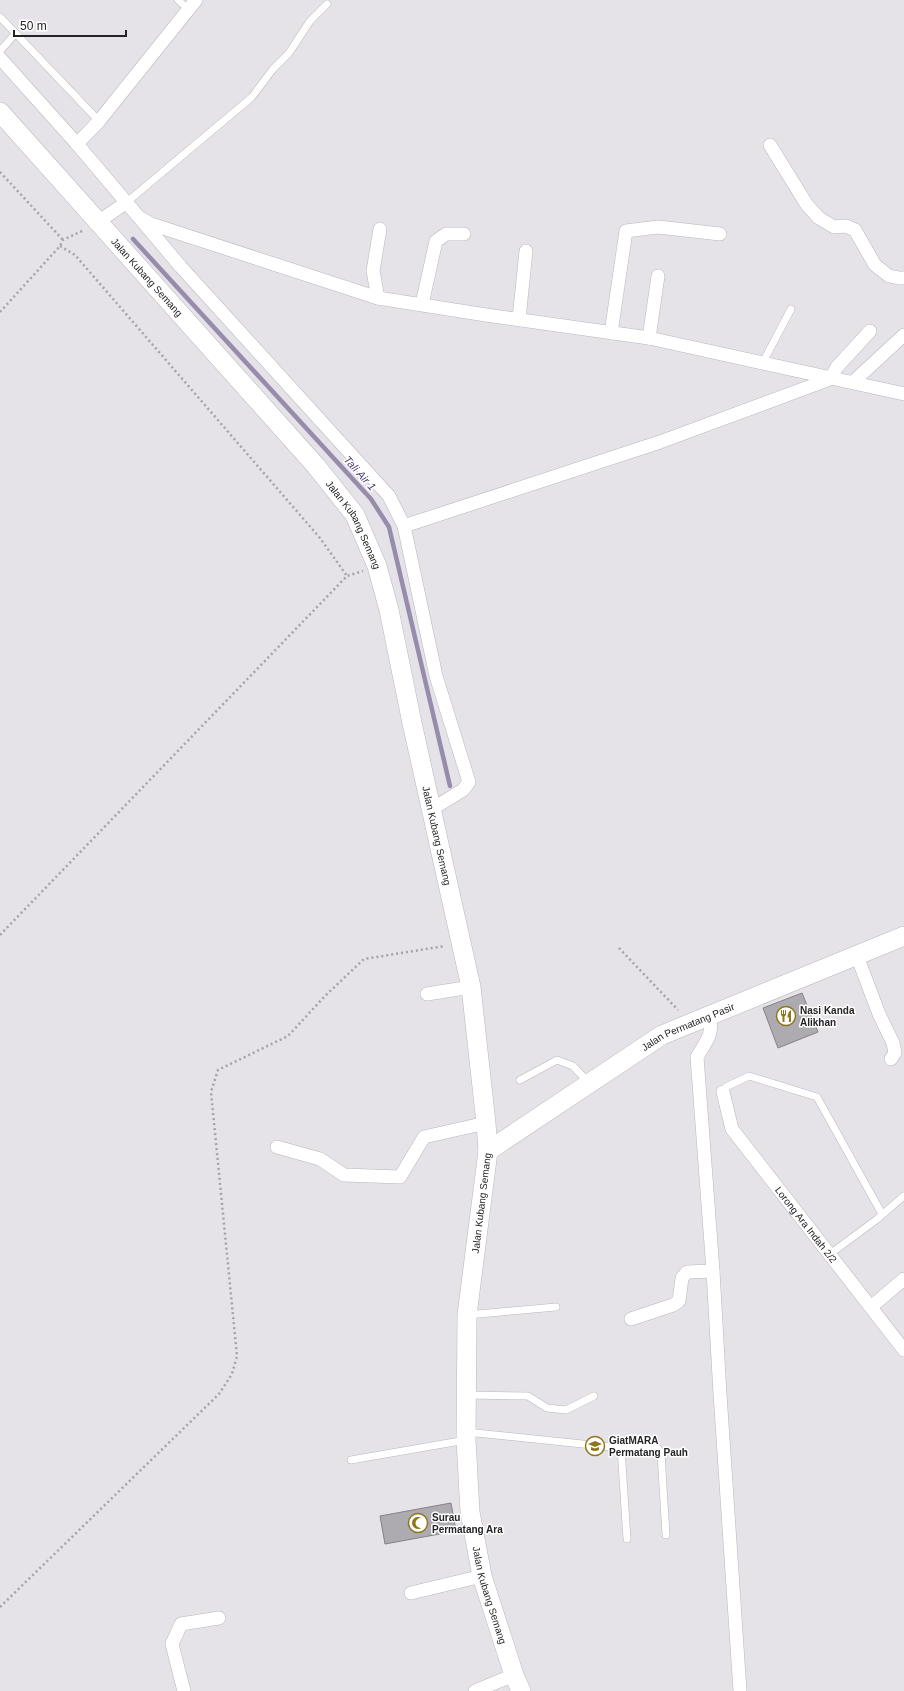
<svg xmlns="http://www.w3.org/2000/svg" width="904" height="1691" viewBox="0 0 904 1691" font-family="Helvetica,sans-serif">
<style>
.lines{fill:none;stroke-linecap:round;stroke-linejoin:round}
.stream{stroke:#988cac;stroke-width:4.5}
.building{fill:#adabb0;stroke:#848288}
.service-casing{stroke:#b9b7bd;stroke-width:8}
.minor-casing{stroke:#b9b7bd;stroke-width:14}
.secondary-casing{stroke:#b9b7bd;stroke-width:20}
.path{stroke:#a5a3a8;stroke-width:2.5;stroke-dasharray:2 3;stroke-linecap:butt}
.service{stroke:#fff;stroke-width:7}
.minor{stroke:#fff;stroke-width:13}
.secondary{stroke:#fff;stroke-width:19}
.labels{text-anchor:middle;stroke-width:3;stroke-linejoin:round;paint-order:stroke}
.street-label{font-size:10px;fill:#242325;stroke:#fff}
.poi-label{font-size:10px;font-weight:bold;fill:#242325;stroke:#fff;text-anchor:start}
.water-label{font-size:11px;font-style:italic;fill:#4e3b69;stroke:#fff}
</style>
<rect width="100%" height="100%" fill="#e5e2e8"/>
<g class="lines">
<polyline class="stream" points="133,239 371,499 389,527 450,786"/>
</g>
<g class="building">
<polygon points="802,993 818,1032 778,1048 763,1008"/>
<polygon points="451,1503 456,1531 385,1544 380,1516"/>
</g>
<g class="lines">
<defs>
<g id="service">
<polyline points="178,0 189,10"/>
<polyline points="0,17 99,121"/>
<polyline points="0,51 15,34"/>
<polyline points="127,202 252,97 273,69 289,53 310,21 327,4"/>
<polyline points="762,364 791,309"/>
<polyline points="520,1080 557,1060 573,1066 589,1083"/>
<polyline points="723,1092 726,1087 749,1076 817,1097 882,1214"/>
<polyline points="830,1254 876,1220 904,1196"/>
<polyline points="467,1315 556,1307"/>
<polyline points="468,1395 528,1396 547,1408 566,1410 594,1396"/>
<polyline points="466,1432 621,1448 656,1446 661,1453 666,1535"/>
<polyline points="621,1448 627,1539"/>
<polyline points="351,1460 466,1440"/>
</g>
<g id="minor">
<polyline points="0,58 77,144 181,267 389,496 404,526 436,676 469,782 463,790 432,809"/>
<polyline points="77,144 99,121 196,0"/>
<polyline points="770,145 807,205 819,218 834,227 846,226 855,230 875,265 889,276 899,278 904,278"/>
<polyline points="142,219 151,224 378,298 486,315 649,338 904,394"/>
<polyline points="98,222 127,202"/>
<polyline points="378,298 373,271 380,229"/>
<polyline points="422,304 436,241 446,234 464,234"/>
<polyline points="519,319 526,251"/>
<polyline points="611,333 626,231 658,227 720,234"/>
<polyline points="649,338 658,276"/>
<polyline points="853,382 904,335"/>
<polyline points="404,526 660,442 830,379 837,367 870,331"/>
<polyline points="857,956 879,1014 893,1043 895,1053 891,1059"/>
<polyline points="427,994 471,987"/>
<path d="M709 1016C714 1035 706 1041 697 1057L713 1271 720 1394 740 1691"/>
<path id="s1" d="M723 1092 732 1129 904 1350"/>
<polyline points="277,1147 320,1159 344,1175 400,1177 424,1137 486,1123"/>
<polyline points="871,1307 904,1279"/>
<polyline points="631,1319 673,1305 679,1301 682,1278 687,1272 713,1271"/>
<polyline points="411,1593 482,1576"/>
<polyline points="184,1691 172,1644 181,1624 219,1618"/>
<polyline points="475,1691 514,1675"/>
</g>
<g id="secondary">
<path id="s2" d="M0 112 316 466 355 515 377 566 389 610 412 723 471 987 486 1123 488 1151 467 1315 466 1440 470 1512 482 1576 514 1675 521 1691"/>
<path id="s3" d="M488 1151 662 1035 904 936"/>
</g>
</defs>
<use href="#service" class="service-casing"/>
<use href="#minor" class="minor-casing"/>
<use href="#secondary" class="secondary-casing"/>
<g class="path">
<polyline points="0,172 63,240"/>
<polyline points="60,246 75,255 320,538 347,576"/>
<polyline points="0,312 60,246 63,240 84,230"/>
<polyline points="0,935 347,576 363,571"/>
<polyline points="619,948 678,1010"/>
<polyline points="0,1607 219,1394 232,1374 237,1356 211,1092 218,1070 288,1036 325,996 364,959 445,946"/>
</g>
<use href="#service" class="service"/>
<use href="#minor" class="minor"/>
<use href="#secondary" class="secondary"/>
</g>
<defs>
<symbol id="restaurant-ring" viewBox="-11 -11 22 22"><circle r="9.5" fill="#fff" stroke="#8f761b" stroke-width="1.5"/><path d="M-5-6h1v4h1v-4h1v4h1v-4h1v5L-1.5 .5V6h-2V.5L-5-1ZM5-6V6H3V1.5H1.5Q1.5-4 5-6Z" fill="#8f761b"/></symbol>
<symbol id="university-ring" viewBox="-11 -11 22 22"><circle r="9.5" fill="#fff" stroke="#8f761b" stroke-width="1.5"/><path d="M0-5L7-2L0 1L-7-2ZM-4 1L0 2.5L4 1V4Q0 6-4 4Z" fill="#8f761b"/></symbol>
<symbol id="mosque-ring" viewBox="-11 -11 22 22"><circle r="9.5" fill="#fff" stroke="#8f761b" stroke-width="1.5"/><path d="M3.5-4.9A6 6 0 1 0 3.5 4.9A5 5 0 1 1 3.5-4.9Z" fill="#8f761b"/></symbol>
</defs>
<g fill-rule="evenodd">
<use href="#restaurant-ring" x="775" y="1005" width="22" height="22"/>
<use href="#university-ring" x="584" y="1435" width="22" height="22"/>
<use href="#mosque-ring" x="407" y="1512" width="22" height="22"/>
</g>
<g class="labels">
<g class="street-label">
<text dy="4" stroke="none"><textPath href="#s2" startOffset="221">Jalan Kubang Semang</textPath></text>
<text dy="4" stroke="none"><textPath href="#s2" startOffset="545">Jalan Kubang Semang</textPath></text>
<text dy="4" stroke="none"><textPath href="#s2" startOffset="869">Jalan Kubang Semang</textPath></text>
<text dy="4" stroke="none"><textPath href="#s3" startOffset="236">Jalan Permatang Pasir</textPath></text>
<text transform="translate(481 1203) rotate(-83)" y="4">Jalan Kubang Semang</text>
<text dy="4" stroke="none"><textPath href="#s1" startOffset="159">Lorong Ara Indah 2/2</textPath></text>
<text dy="4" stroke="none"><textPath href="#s2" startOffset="1637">Jalan Kubang Semang</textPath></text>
</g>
<g class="poi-label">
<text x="800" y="1014">Nasi Kanda<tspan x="800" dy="12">Alikhan</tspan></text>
<text x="609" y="1444">GiatMARA<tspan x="609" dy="12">Permatang Pauh</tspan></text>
<text x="432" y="1521">Surau<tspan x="432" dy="12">Permatang Ara</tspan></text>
</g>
<g class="water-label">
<text transform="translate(360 473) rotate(48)" y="4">Tali Air 1</text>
</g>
</g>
<path d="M14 30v6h112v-6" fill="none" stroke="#242325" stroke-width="2"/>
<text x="20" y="30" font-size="12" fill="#242325" stroke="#ffffff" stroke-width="3" paint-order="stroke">50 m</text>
</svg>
